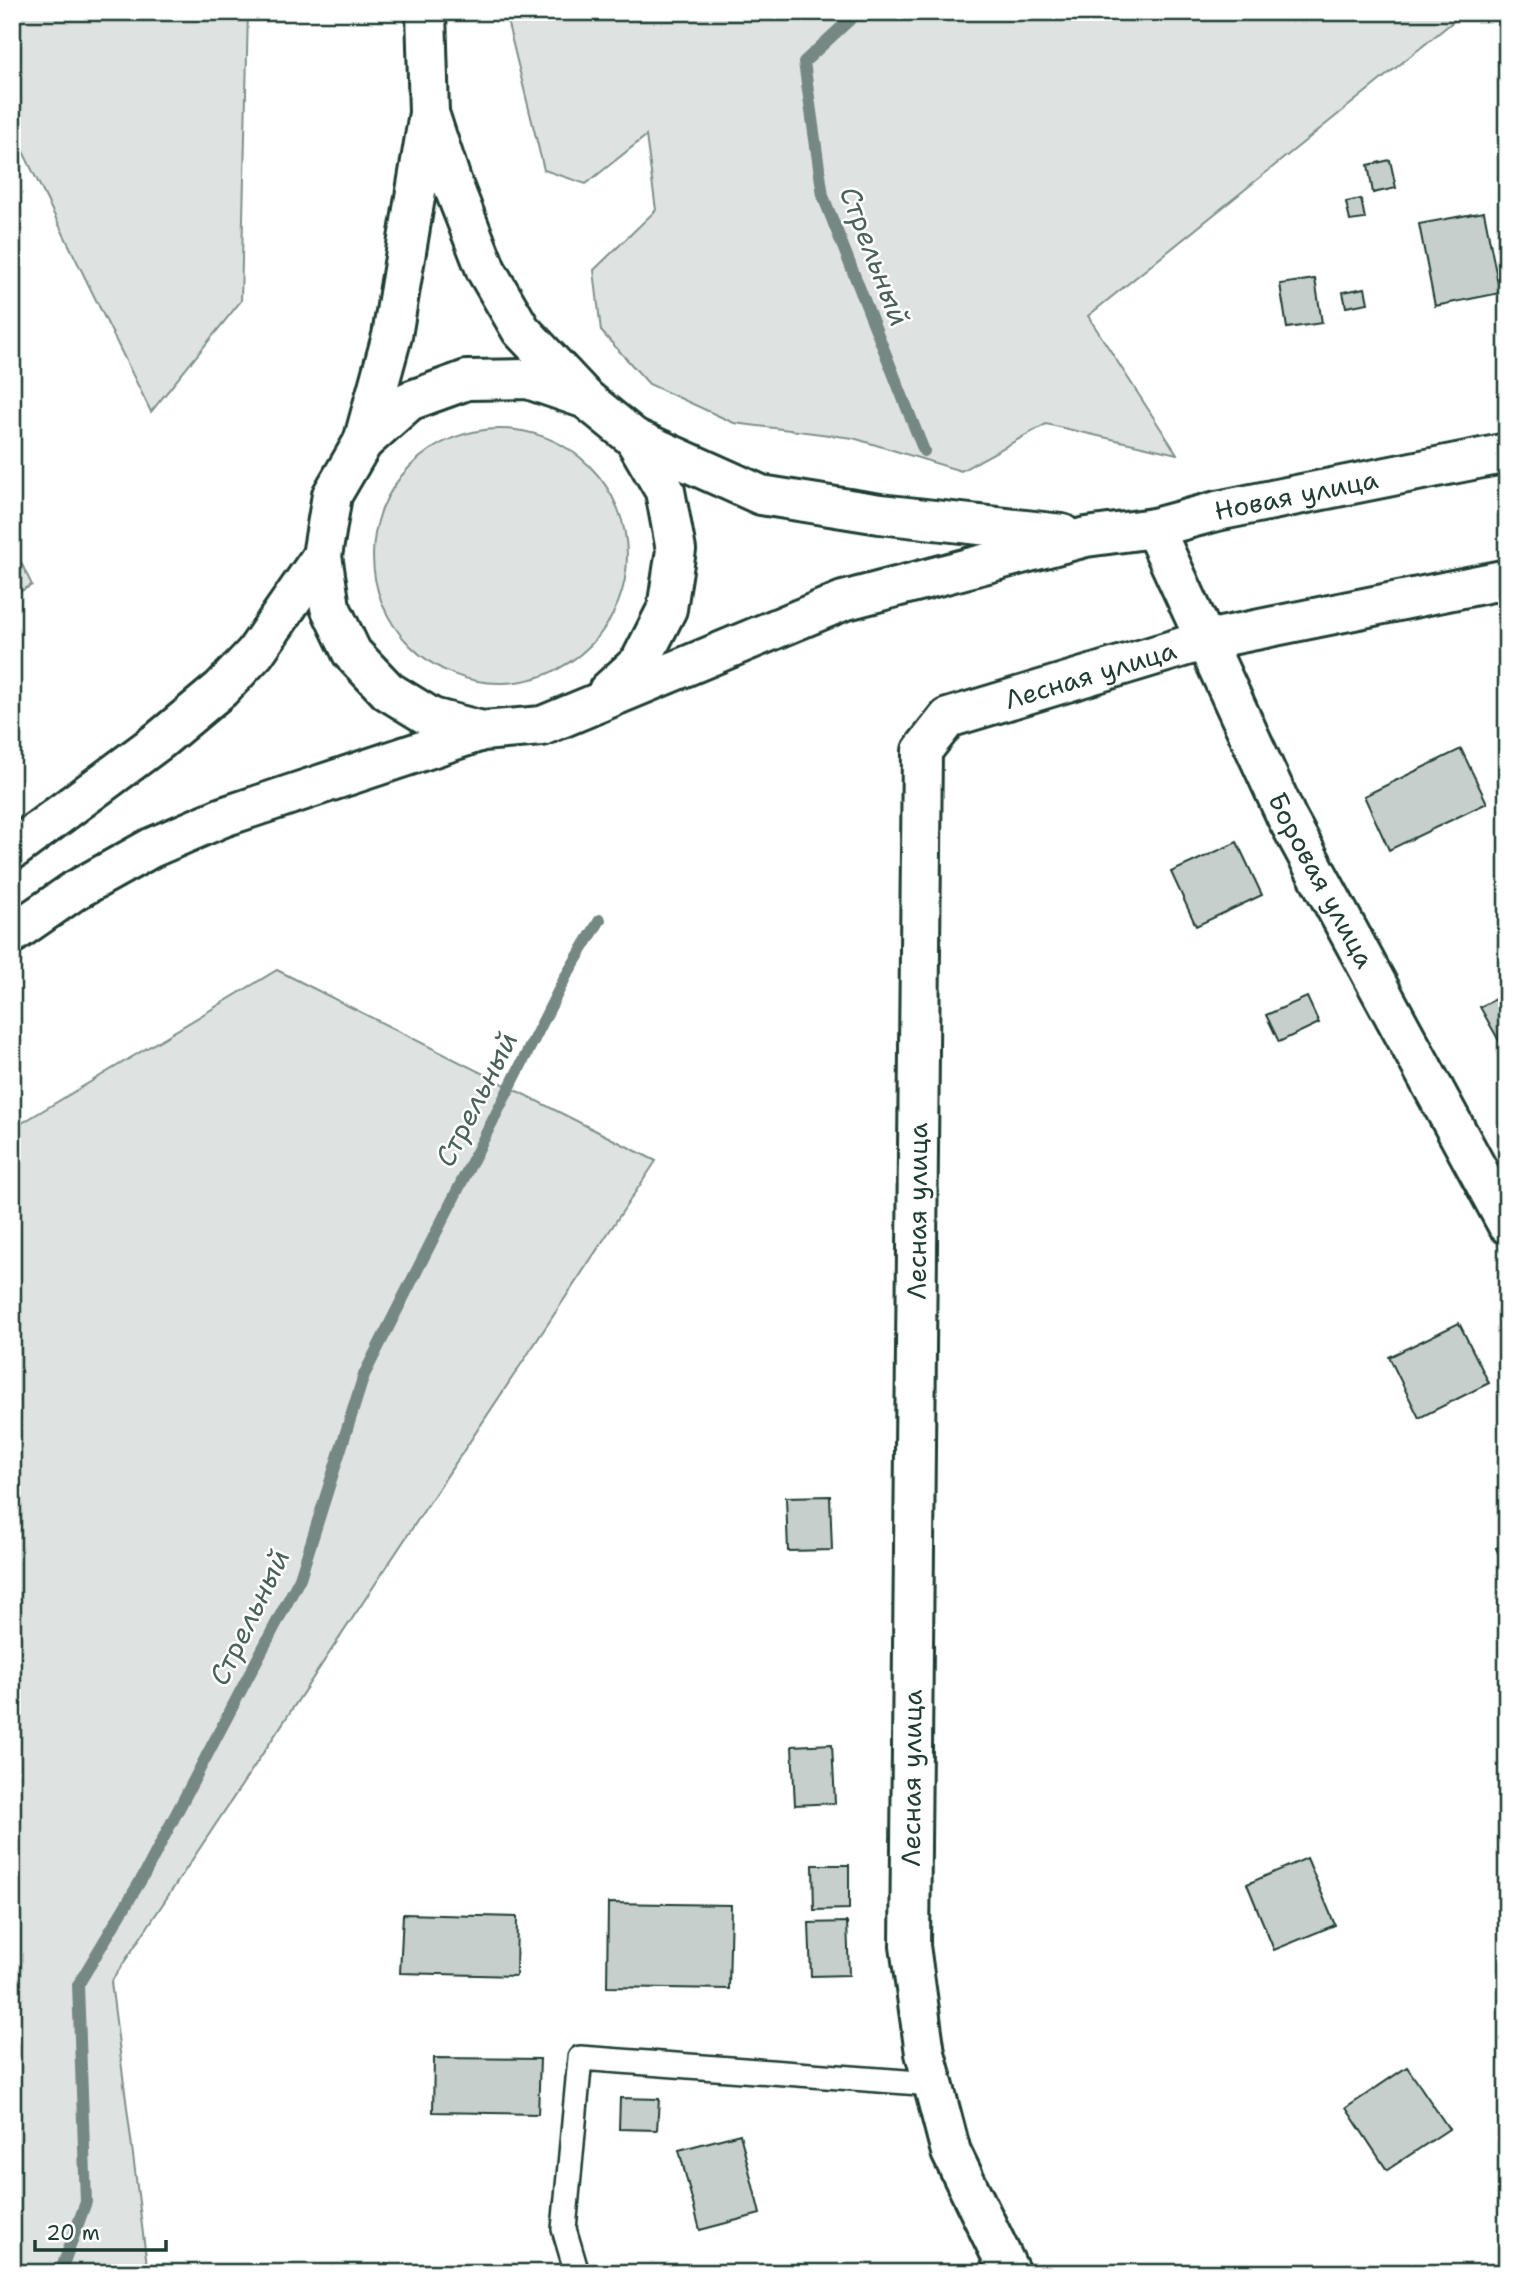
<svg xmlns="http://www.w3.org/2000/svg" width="1519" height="2285" viewBox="0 0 1519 2285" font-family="'Shantell Sans',sans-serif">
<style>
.green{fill:#dee3e2;stroke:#7e908b;stroke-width:2}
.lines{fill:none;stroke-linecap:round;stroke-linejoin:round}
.stream{stroke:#758883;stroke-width:12}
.building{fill:#c7cfcc;stroke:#1f3d34;stroke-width:2}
.service-casing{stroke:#1f3d34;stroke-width:28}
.minor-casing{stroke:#1f3d34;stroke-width:44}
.secondary-casing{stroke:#1f3d34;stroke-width:44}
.primary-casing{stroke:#1f3d34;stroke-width:44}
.service{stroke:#fff;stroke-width:23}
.minor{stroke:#fff;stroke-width:38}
.secondary{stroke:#fff;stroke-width:38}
.primary{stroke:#fff;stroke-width:38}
.labels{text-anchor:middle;stroke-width:5;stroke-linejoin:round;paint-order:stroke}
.street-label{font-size:26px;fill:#1f3d34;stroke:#fff}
.water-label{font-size:28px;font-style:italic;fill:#4a625b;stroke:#fff}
</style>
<rect width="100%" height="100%" fill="#fff"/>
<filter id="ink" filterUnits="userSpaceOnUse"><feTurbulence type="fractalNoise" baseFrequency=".0143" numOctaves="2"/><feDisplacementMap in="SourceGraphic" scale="14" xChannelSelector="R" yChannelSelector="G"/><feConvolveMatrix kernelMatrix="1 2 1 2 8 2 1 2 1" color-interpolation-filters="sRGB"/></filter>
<g filter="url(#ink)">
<g class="green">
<polygon points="12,12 248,12 241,301 151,412 12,129"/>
<polygon points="505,12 1465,12 1088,316 1177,454 1046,424 961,471 853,438 734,423 649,384 601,331 594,270 656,210 646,136 586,184 544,170"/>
<circle cx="500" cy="556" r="127"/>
<polygon points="12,544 32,585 12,596"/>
<polygon points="277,970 656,1161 111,1982 148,2273 12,2273 12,1129"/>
</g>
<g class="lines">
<g class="stream">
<polyline points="858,12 804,62 823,196 924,451"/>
<polyline points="60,2273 86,2202 78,1985 144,1875 300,1578 364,1375 566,976 600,920"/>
</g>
</g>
<g class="building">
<polygon points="1390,160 1396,188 1373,193 1368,165"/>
<polygon points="1361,199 1365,219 1350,221 1346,202"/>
<polygon points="1484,212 1500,293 1435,306 1419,224"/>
<polygon points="1315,279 1322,323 1287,328 1280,284"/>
<polygon points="1365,288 1368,303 1346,307 1343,292"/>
<polygon points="1461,749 1487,803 1389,850 1364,796"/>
<polygon points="1237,842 1262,895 1196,926 1171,872"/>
<polygon points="1507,993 1507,1055 1480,1007"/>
<polygon points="1307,997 1319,1023 1279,1042 1266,1015"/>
<polygon points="1459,1323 1489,1383 1419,1418 1389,1357"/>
<polygon points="830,1496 832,1550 788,1551 786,1497"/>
<polygon points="1507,1543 1507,1571 1496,1548"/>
<polygon points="832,1744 835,1803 795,1805 792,1746"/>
<polygon points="1307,1858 1335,1925 1274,1950 1247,1884"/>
<polygon points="813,1865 849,1865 849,1909 814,1910"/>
<polygon points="608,1903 731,1905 729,1989 607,1987"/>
<polygon points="403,1914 517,1917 516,1976 400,1973"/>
<polygon points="847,1922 849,1975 811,1976 809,1923"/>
<polygon points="434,2058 540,2059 538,2114 433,2112"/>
<polygon points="1407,2067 1449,2129 1387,2170 1346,2108"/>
<polygon points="620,2098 659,2099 657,2130 619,2129"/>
<polygon points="740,2134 760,2214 700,2230 679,2150"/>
</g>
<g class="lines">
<defs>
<polyline id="service" points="577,2273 564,2229 580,2058 933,2084"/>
<g id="minor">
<path id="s1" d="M1154 528 1287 818 1507 1224"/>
<path id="s2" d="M1010 2273 951 2152 925 2053 910 1946 922 751 948 718 1206 640 1507 579"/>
</g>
<polyline id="secondary" points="426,12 429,113 452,183 486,270 521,330 586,399"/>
<g id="primary">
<polyline points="429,113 392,336 363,442 332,495 322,556 330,607 352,653 388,691 432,718 482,731"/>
<polyline points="363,442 409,401 467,380 528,379 586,399 634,438 761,495 880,514 1062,534"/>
<polyline points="608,691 640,662 667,609 676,550 665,491 634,438"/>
<polyline points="12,850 160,740 221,689 255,653 322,556"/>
<path id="s3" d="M12 934 74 891 151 848 223 817 482 731 542 726 843 601 1086 537 1154 528 1217 511 1507 453"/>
</g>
</defs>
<use href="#service" class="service-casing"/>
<use href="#minor" class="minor-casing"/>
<use href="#secondary" class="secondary-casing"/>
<use href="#primary" class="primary-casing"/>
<use href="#service" class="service"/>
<use href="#minor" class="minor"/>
<use href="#secondary" class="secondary"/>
<use href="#primary" class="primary"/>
</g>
</g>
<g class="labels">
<g class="street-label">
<text dy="9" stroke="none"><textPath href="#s3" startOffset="1367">Новая улица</textPath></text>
<text dy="9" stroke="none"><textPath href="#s2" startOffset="1731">Лесная улица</textPath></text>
<text dy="9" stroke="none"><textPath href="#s1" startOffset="390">Боровая улица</textPath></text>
<text dy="9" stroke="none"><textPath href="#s2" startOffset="1080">Лесная улица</textPath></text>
<text dy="9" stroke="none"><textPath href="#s2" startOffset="513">Лесная улица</textPath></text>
</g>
<g class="water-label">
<text transform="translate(875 256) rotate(69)" y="10">Стрельный</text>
<text transform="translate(476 1099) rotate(-63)" y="10">Стрельный</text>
<text transform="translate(249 1617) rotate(-64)" y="10">Стрельный</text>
</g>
</g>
<rect width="1519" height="2285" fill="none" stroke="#fff" stroke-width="42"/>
<rect x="21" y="21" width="1477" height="2243" fill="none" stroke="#1f3d34" stroke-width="2.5" filter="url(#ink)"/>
<path d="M35 2240v10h131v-10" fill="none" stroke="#1f3d34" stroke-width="3.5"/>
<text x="46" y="2240" font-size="21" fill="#1f3d34" stroke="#ffffff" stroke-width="5" paint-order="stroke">20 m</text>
</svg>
